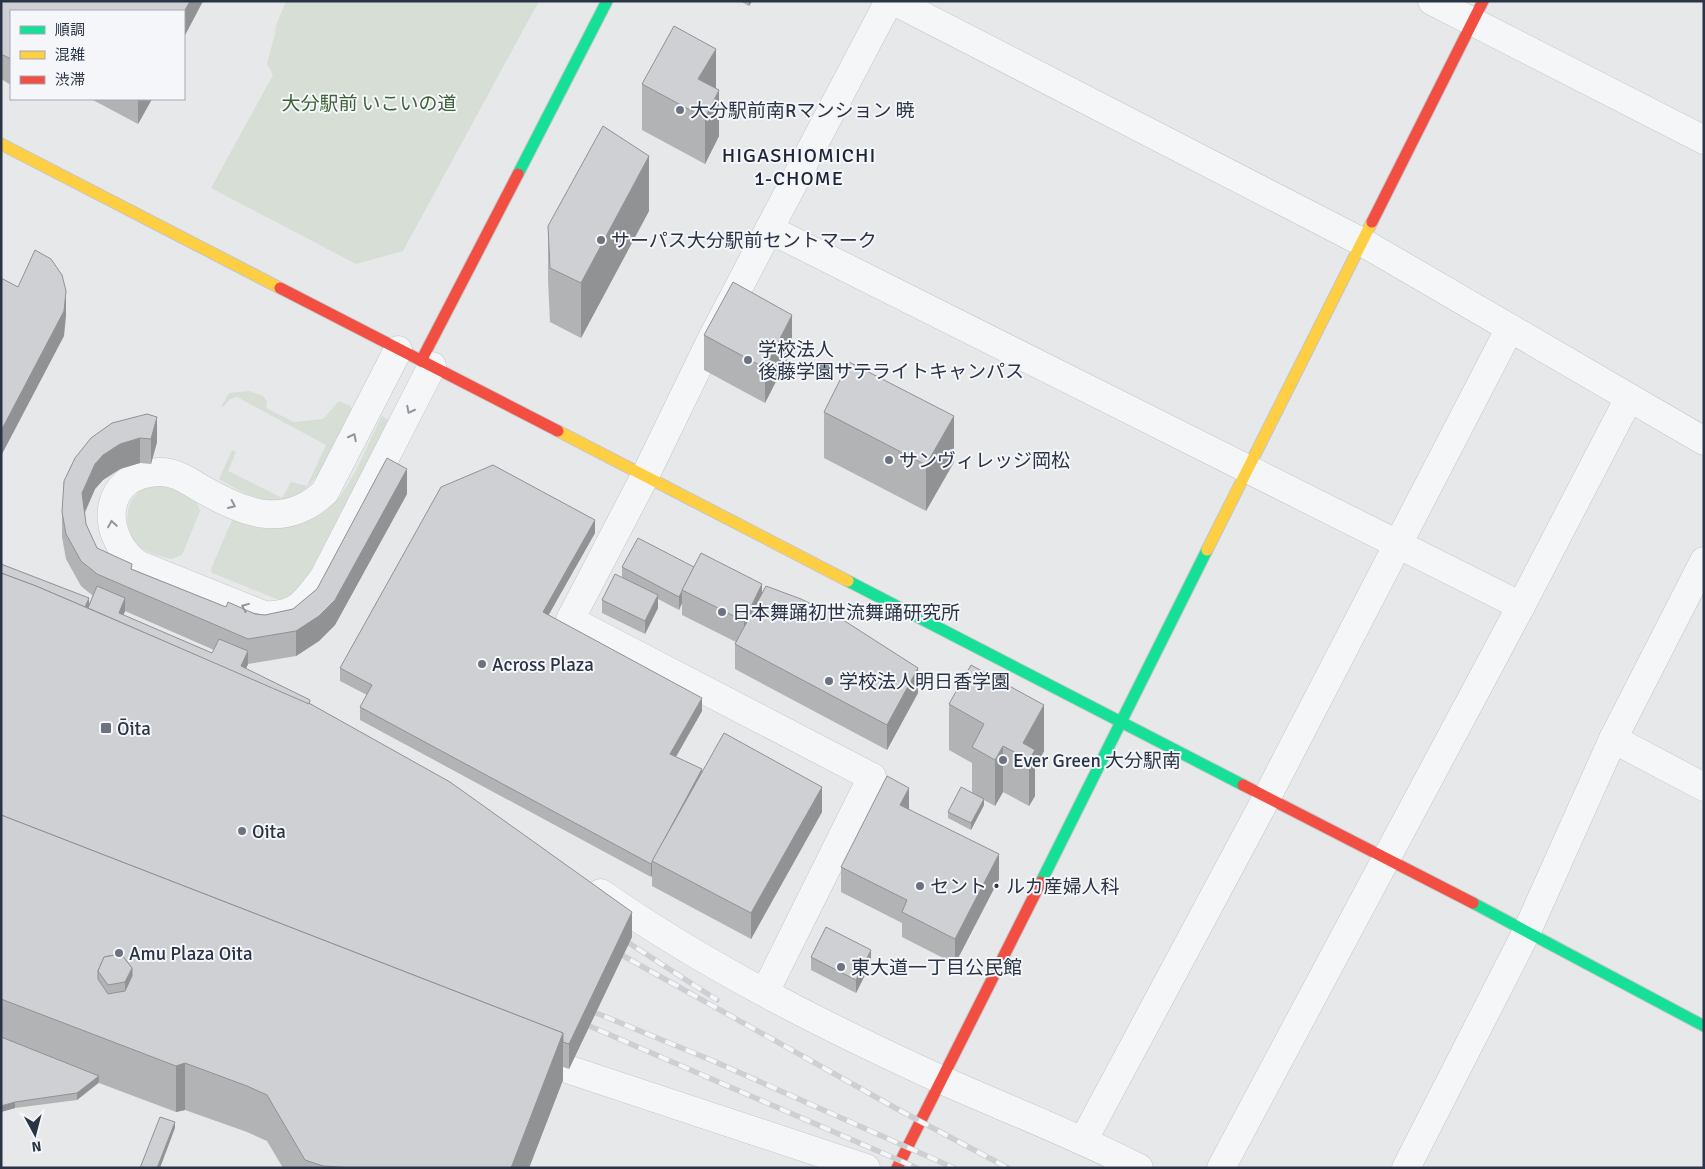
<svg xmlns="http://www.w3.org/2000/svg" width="1705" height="1169" viewBox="0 0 1705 1169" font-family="Signika,'Noto Sans JP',sans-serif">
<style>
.green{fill:#d6ded6}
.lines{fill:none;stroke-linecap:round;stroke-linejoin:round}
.street-casing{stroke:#c4c6c8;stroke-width:29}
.fast-casing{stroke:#c4c6c8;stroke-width:13}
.slow-casing{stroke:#c4c6c8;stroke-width:13}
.jam-casing{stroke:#c4c6c8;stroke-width:13}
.street{stroke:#f5f6f7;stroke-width:28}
.fast{stroke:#16e098;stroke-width:11}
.slow{stroke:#ffcf43;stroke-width:11}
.jam{stroke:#f24e42;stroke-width:11}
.rail-casing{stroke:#cecfd2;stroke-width:5.5}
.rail{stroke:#f4f6f9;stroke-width:4;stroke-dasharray:11;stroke-linecap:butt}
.wall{fill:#b1b3b5;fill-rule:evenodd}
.shaded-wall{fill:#909294}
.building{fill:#ced0d3;stroke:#909294;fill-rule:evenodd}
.oneway{stroke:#90959e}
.poi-dot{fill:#6c737f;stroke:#f4f6f9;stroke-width:2}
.labels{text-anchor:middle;stroke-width:4;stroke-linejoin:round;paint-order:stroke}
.park-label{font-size:19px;fill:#3f6138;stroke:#f4f6f9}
.poi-label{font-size:19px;fill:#2b3445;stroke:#f4f6f9;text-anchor:start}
.neighbourhood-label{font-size:20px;letter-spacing:1px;fill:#1d2536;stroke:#f4f6f9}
</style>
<rect width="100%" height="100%" fill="#e6e8ea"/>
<g class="green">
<polygon points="286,1 539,1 403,251 356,264 211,188 273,75 267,64 277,26 271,38"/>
<path d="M249 391 263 396 267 401 266 408 294 422 323 419 339 401 351 406V410C332 450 313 516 254 497 242 493 230 485 219 479L232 450 236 452 228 471 282 498 291 482 307 486 326 445 237 397 230 399 224 406 221 407 229 393Z"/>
<path d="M382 416 391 422 306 583 286 599 279 600 212 573 211 569 232 520C269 534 316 530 341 495 357 473 369 441 382 416Z"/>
<path d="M161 484 195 498 200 511 182 555 171 559C161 556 149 554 141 548 124 536 122 505 139 492 145 487 154 485 161 484Z"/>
</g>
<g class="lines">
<defs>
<g id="street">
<polyline points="894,1 1362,242 1704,441"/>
<polyline points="1432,1 1704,140"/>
<polyline points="769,229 1521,606"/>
<path d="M398 350 325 492C283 531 243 512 200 488 187 480 174 471 158 472 103 474 98 533 137 564L264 615C297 617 306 601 324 577L432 366"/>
<polyline points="1613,739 1704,561"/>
<path d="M601 893C705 966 826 1027 942 1080 1007 1109 1075 1135 1139 1168"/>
<polyline points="765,992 872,777 570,620 645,476 711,340 889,1"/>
<polyline points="534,1058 866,1168"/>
<polyline points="1083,1141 1267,797 1510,328"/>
<polyline points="1221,1168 1521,606 1629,398"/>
<polyline points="1406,1168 1527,931 1613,739 1704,787"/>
</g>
<g id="fast">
<polyline points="518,174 607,1"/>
<polyline points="848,581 1243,785"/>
<polyline points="1041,882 1207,550"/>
<polyline points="1473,903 1704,1026"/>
</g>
<g id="slow">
<polyline points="1,144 280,288"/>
<polyline points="558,431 848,581"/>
<polyline points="1207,550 1372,222"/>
</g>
<g id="jam">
<polyline points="1372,222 1483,1"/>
<polyline points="280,288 558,431"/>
<polyline points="421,361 518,174"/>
<polyline points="1243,785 1473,903"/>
<polyline points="897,1168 1041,882"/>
</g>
</defs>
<use href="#street" class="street-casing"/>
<use href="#fast" class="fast-casing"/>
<use href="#slow" class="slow-casing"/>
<use href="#jam" class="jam-casing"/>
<use href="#street" class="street"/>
<use href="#fast" class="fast"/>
<use href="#slow" class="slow"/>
<use href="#jam" class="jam"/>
<defs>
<g id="rail">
<polyline points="618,936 717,1000"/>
<polyline points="611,949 899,1110 1008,1168"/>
<polyline points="584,1008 711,1060 954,1168"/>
<polyline points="578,1021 917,1168"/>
</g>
</defs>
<use href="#rail" class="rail-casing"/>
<use href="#rail" class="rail"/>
</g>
<g class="wall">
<polygon points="1,1 203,1 184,37 11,11 11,85 1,79"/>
<polygon points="740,1 752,1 749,6"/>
<polygon points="642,84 716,89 719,136 705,164 642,130"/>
<polygon points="91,99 152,99 138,124"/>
<polygon points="649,211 581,338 550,322 548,280 548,226"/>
<polygon points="704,335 792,350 765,403 704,370"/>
<polygon points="824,412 954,462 926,511 824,458"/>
<path d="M147 414 157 442 151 464 140 463 120 469 103 480 95 489 85 513 86 524 97 548 132 569 226 607 265 615 293 609 317 589 407 494 335 625 319 641 296 656 248 664 246 669 310 704 632 937 569 1069 563 1067V1080L529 1168H283L267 1141 247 1132 185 1110 176 1112 99 1083 77 1100 15 1108 1 1112V564L89 604 93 596 81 586 66 559 62 537V512ZM125 611 214 650 212 653 123 615Z"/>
<polygon points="595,533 548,615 702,711 676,757 702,772 822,812 751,939 652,886 652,875 651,877 360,720 360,707 367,695 340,681 340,668"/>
<polygon points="622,567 694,567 762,593 918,693 887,750 735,669 735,644 736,642 682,615 682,603 679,610 658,599 658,608 645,634 602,613 602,600 622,577"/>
<polygon points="949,704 1044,751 1035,768 1035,796 1029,806 1003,792 995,806 984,800 984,805 971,830 948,818 948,812 972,792 972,763 949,750"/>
<polygon points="909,809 999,879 955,964 902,937 902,923 841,892 841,867"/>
<polygon points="811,957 871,963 856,993 811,970"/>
</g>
<g class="shaded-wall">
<polygon points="190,1 203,1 184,37 184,12"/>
<polygon points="749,1 752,1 749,6"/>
<polygon points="716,49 716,95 698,79"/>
<polygon points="719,90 719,136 705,164 705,118"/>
<polygon points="138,99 152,99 138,124"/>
<polygon points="649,156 649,211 581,338 581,283"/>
<polygon points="66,291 66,316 64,336 1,456 1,431"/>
<polygon points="792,315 792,350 765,403 765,368"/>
<polygon points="954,416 954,462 926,511 926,465"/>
<polygon points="157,417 157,442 151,464 151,439"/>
<polygon points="140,438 140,463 120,469 103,480 95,489 82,518 82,493 95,464 103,455 120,444"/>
<polygon points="407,469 407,494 335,625 319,641 296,656 296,631"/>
<polygon points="595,520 595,533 543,625 543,612"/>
<polygon points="762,584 762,609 744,646 744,621"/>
<polygon points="682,590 682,603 679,610 679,597"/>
<polygon points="658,595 658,608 645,634 645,621"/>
<polygon points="89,598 89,617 83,612"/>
<polygon points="125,598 125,611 119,626 119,613"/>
<polygon points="248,651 248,664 241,679 241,666"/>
<polygon points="918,668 918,693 887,750 887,725"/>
<polygon points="702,698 702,711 670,767 670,754"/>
<polygon points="1044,705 1044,751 1035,768 1035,796 1029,806 1029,760 1023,743"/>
<polygon points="1003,746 1003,792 995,806 995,760"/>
<polygon points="702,769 702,783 653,861"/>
<polygon points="822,787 822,812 751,939 751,913"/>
<polygon points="909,788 909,813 900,805"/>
<polygon points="984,799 984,805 971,830 971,823"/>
<polygon points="999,854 999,879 955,964 955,939"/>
<polygon points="652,862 652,875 651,877 651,864"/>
<polygon points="632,912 632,937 569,1069 569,1044"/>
<polygon points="871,950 871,963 856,993 856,980"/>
<polygon points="132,968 132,1022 125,1037 125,982"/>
<polygon points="563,1033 563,1080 529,1168 511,1168"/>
<polygon points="185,1063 185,1110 176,1112 176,1066"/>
<polygon points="99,1076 99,1082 77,1100 77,1093"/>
<polygon points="15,1102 15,1108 1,1112 1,1106"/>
<polygon points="175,1122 175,1128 160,1168 157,1168"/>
</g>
<g class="building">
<polygon points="1,1 190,1 184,12 184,11 11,11 11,59 1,54"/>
<polygon points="674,26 716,49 698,79 719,90 705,118 642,84"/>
<polygon points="603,126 649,156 581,283 550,268 548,226"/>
<polygon points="35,250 51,259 62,275 66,291 64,311 1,431 1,278 18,287"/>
<polygon points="733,282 792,315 765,368 704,335"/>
<polygon points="849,362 954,416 926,465 824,412"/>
<polygon points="147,414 157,417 151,439 140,438 120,444 103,455 95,464 82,493 86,524 97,548 132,564 131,569 226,607 228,602 255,614 265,615 293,609 317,589 387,458 407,469 335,600 319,616 296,631 248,639 97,574 81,561 66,534 62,512 64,481 75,458 91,438 112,423"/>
<polygon points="493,465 595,520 543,612 702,698 670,754 702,769 651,864 360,707 372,685 340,668 441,487"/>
<polygon points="638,538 694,567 679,597 622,567"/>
<polygon points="701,553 762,584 744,621 682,590"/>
<polygon points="1,564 89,598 85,607 36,586 1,573"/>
<polygon points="1,573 36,586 307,702 450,782 632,912 569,1044 563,1042 563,1033 1,815"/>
<polygon points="615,574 658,595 645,621 602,600"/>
<polygon points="97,586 125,598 119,613 212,653 219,639 248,651 241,666 310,700 309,704 88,608"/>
<polygon points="766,586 801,599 840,618 918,668 887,725 735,644"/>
<polygon points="971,665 1044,705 1023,743 1035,750 1029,760 1003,746 995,760 972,747 984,724 949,704"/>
<polygon points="724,733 822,787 751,913 652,861"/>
<polygon points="887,776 909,788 900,805 999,854 955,939 902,912 907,900 841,867"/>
<polygon points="961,787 984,799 971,823 948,812"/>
<path d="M1 815 563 1033 511 1168H354L323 1166 305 1160 267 1095 247 1086 185 1063 176 1066 1 999ZM121 954 132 968V976L125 991 108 994 98 979V971L104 957Z"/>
<polygon points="826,927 871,950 856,980 811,957"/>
<polygon points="121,954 132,968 125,982 108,985 98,971 104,957"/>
<polygon points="1,1037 99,1076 77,1093 15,1102 1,1106"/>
<polygon points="160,1117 175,1122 157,1168 140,1168"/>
</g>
<defs><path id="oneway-chevron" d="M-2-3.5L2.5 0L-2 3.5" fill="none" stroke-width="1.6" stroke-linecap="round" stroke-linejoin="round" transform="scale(1.25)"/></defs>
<g class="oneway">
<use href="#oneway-chevron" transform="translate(410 410) rotate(117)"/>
<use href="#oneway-chevron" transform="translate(353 437) rotate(-63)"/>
<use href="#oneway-chevron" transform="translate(232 505) rotate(25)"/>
<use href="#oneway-chevron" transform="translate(112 524) rotate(-99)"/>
<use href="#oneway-chevron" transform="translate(245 607) rotate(-158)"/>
</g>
<g class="poi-dot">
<circle cx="680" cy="110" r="5"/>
<circle cx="601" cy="240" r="5"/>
<circle cx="748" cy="360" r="5"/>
<circle cx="889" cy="460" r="5"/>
<circle cx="722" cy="612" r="5"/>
<circle cx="482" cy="664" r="5"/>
<circle cx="829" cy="681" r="5"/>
<rect x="100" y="722" width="12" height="12" rx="2.5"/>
<circle cx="1003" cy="760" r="5"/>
<circle cx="242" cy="831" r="5"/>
<circle cx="920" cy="886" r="5"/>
<circle cx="119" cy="953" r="5"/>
<circle cx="841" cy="967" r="5"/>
</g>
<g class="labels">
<g class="park-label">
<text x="369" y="110">大分駅前 いこいの道</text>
</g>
<g class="poi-label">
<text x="690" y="117">大分駅前南Rマンション 暁</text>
<text x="611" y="247">サーパス大分駅前セントマーク</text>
<text x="758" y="356">学校法人<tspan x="758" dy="22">後藤学園サテライトキャンパス</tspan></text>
<text x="899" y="467">サンヴィレッジ岡松</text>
<text x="732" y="619">日本舞踊初世流舞踊研究所</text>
<text x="492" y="671">Across Plaza</text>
<text x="839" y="688">学校法人明日香学園</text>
<text x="117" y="735">Ōita</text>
<text x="1013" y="767">Ever Green 大分駅南</text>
<text x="252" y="838">Oita</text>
<text x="930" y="893">セント・ルカ産婦人科</text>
<text x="129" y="960">Amu Plaza Oita</text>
<text x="851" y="974">東大道一丁目公民館</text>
</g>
<g class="neighbourhood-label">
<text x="799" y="162">HIGASHIOMICHI<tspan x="799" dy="23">1-CHOME</tspan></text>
</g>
</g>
<rect width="1705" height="1169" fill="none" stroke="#2b3445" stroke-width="5"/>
<rect x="10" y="10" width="175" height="90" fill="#f4f6f9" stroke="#a4a8b1"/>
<rect x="20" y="26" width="25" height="8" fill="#16e098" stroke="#a4a8b1"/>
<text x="55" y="35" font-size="15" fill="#2b3445">順調</text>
<rect x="20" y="51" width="25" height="8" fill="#ffcf43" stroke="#a4a8b1"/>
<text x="55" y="60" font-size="15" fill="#2b3445">混雑</text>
<rect x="20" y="76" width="25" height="8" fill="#f24e42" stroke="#a4a8b1"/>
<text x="55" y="85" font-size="15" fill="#2b3445">渋滞</text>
<g transform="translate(35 1134) rotate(173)" stroke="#f4f6f9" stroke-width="4" paint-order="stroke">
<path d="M0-4L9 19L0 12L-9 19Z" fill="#2b3445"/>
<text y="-8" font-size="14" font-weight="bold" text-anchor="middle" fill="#2b3445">N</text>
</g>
</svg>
